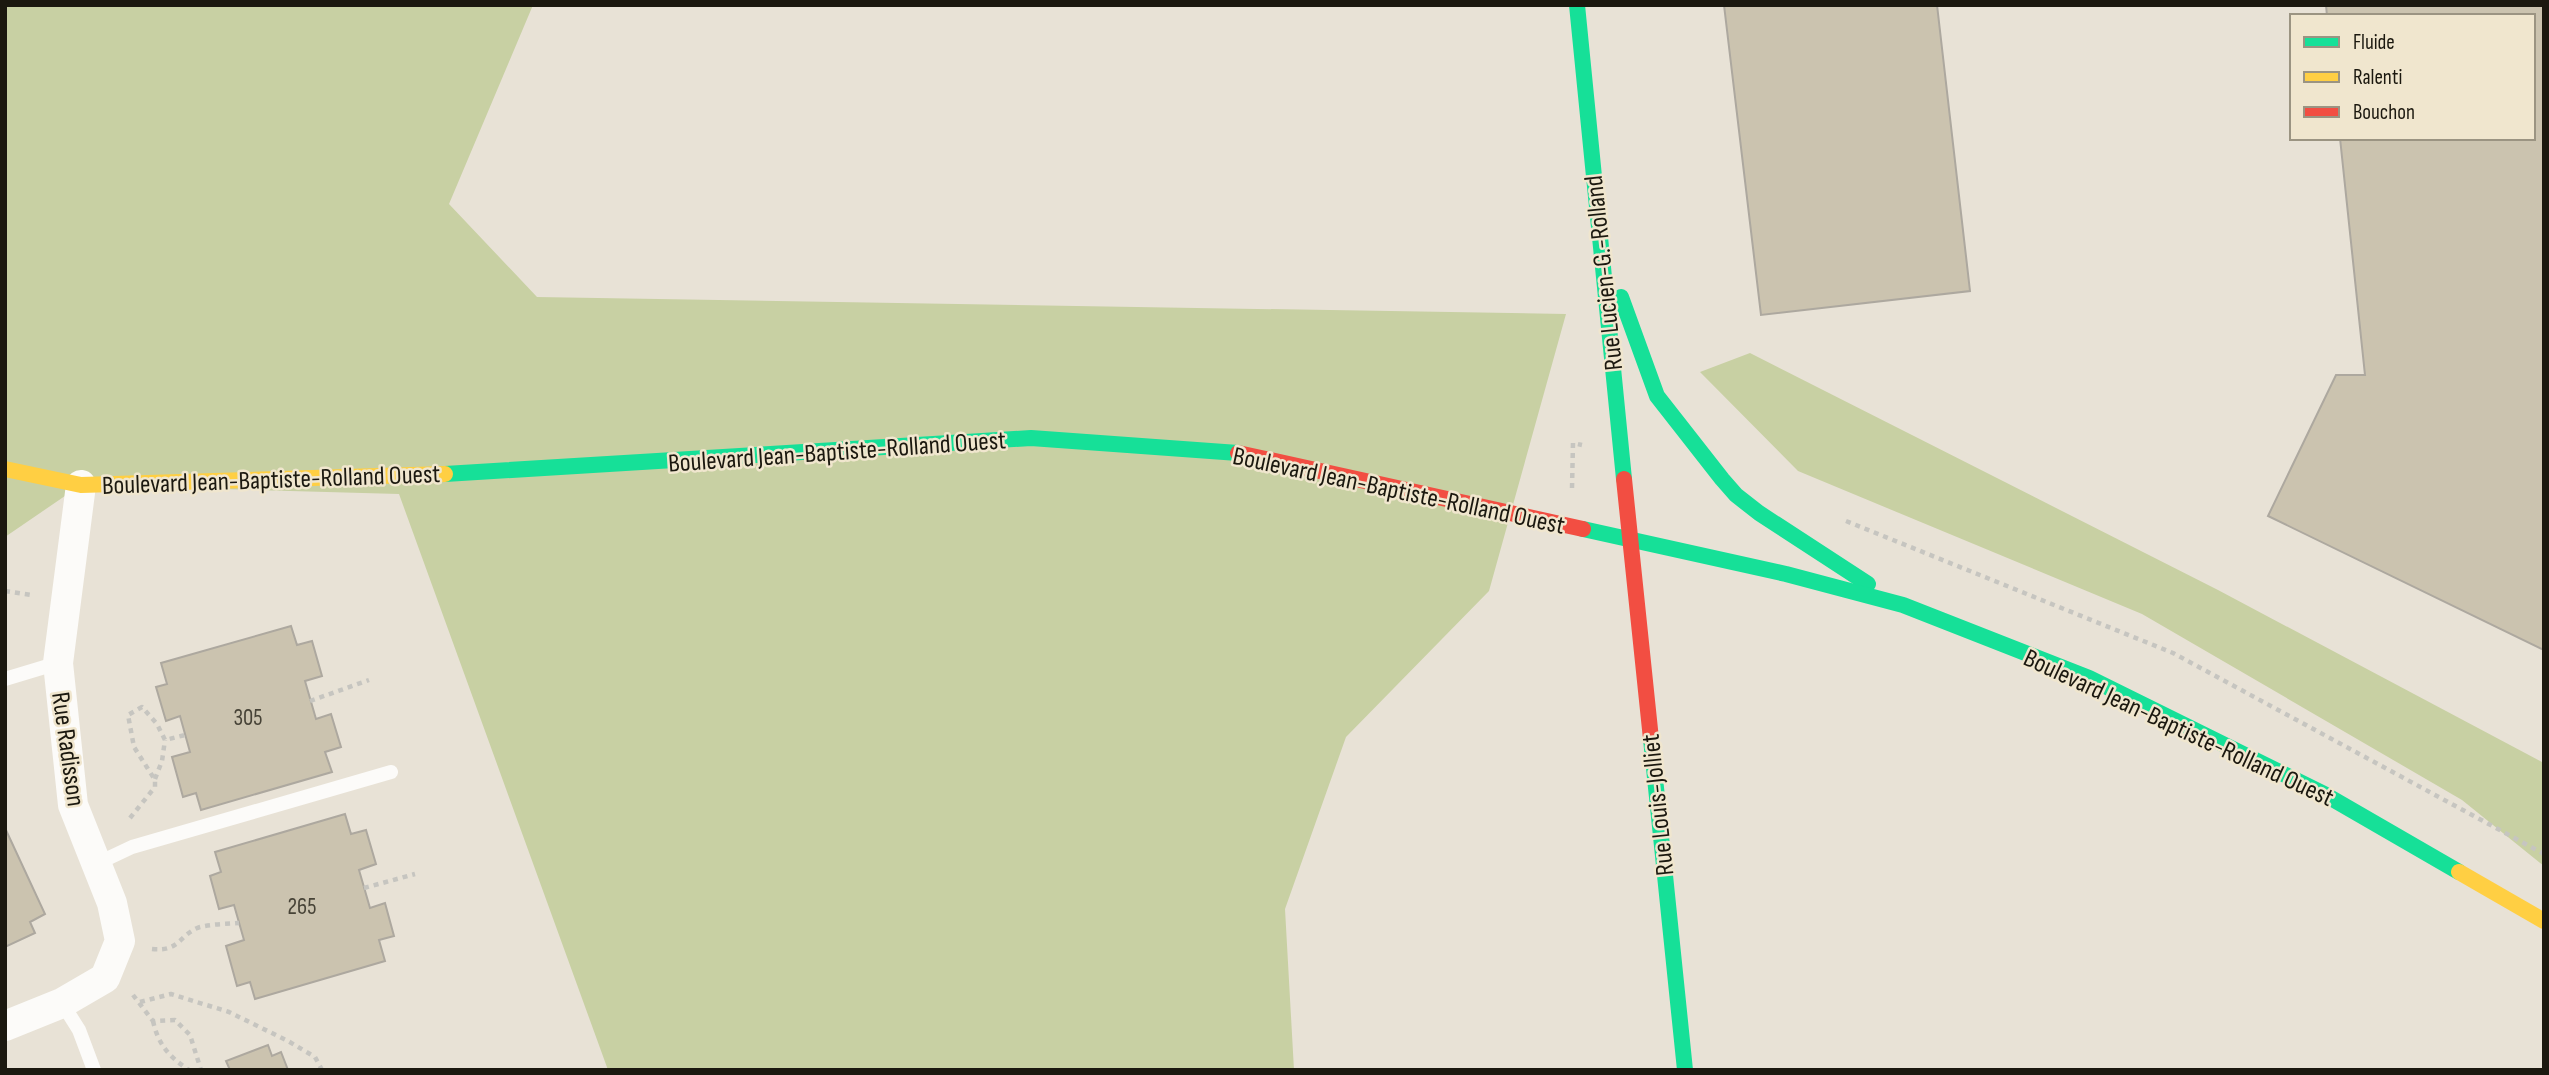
<svg xmlns="http://www.w3.org/2000/svg" width="2549" height="1075" viewBox="0 0 2549 1075" font-family="'Sofia Sans Condensed',sans-serif">
<style>
.forest{fill:#c8d0a3}
.building{fill:#cbc3af;stroke:#ada89f;stroke-width:2}
.lines{fill:none;stroke-linecap:round;stroke-linejoin:round}
.path{stroke:#c6c5c0;stroke-width:4.5;stroke-dasharray:5 5;stroke-linecap:butt}
.lane{stroke:#fcfbf9;stroke-width:14}
.street{stroke:#fcfbf9;stroke-width:30}
.fast{stroke:#16e098;stroke-width:16}
.slow{stroke:#ffcf43;stroke-width:16}
.jam{stroke:#f24e42;stroke-width:16}
.labels{text-anchor:middle;stroke-width:5;stroke-linejoin:round;paint-order:stroke}
.number-label{font-size:23px;fill:#474337}
.street-label{font-size:26px;fill:#1b180f;stroke:#f0e6ce}
</style>
<rect width="100%" height="100%" fill="#e8e2d6"/>
<g class="forest">
<polygon points="5,5 533,5 449,204 537,297 1566,314 1489,591 1346,737 1285,909 1294,1070 608,1070 399,494 81,485 5,537"/>
<polygon points="1750,353 2218,590 2544,763 2544,866 2462,800 2142,614 1798,471 1700,372"/>
</g>
<g class="building">
<polygon points="1724,5 1937,5 1970,291 1761,315"/>
<polygon points="2326,5 2544,5 2544,650 2268,516 2336,375 2365,375 2340,138 2533,138 2533,16 2327,16"/>
<polygon points="291,626 297,645 312,641 322,676 305,681 316,719 331,714 341,747 325,752 332,772 201,810 196,793 183,797 172,757 190,752 180,716 166,721 156,687 167,684 161,663"/>
<polygon points="345,814 351,834 366,830 376,864 359,870 370,908 385,903 394,936 379,940 385,961 255,999 250,982 237,986 226,946 244,940 234,905 219,909 210,876 221,872 215,852"/>
<polygon points="5,828 45,914 30,922 35,933 5,947"/>
<polygon points="268,1045 272,1056 281,1052 288,1070 230,1070 226,1061"/>
</g>
<g class="lines">
<g class="path">
<polyline points="1572,488 1573,443 1582,445"/>
<polyline points="1846,521 2173,653 2544,854"/>
<polyline points="5,591 32,595"/>
<polyline points="310,701 369,680"/>
<polyline points="155,779 162,761 165,740"/>
<polyline points="130,818 155,787 155,780 134,747 128,715 142,707 157,724 165,740 185,735"/>
<polyline points="364,888 415,874"/>
<path d="M152 949C181 952 179 934 200 927 212 924 226 924 239 923"/>
<polyline points="133,995 153,1021 175,1020 190,1035 201,1070"/>
<polyline points="140,1002 171,994 229,1012 288,1041 315,1057 322,1070"/>
<path d="M153 1021C158 1044 169 1057 189 1070"/>
</g>
<g class="lane">
<polyline points="5,679 58,663"/>
<polyline points="96,864 132,847 391,772"/>
<polyline points="62,1003 79,1030 94,1070"/>
</g>
<polyline class="street" points="5,1026 62,1003 105,978 120,941 112,903 73,805 58,663 81,485"/>
<g class="fast">
<polyline points="1577,5 1624,479"/>
<polyline points="1621,297 1657,396 1722,479 1736,495 1759,513 1868,584"/>
<polyline points="445,474 1031,438 1238,453"/>
<polyline points="1583,529 1786,574 1903,605 2089,678 2324,794 2459,872"/>
<polyline points="1651,739 1685,1070"/>
</g>
<g class="slow">
<polyline points="5,469 81,485 445,474"/>
<polyline points="2459,872 2544,921"/>
</g>
<g class="jam">
<polyline points="1238,453 1583,529"/>
<polyline points="1624,479 1651,739"/>
</g>
</g>
<g class="labels">
<g class="number-label">
<text x="248" y="725">305</text>
<text x="302" y="914">265</text>
</g>
<g class="street-label">
<text transform="translate(1603 273) rotate(-96)" y="9">Rue Lucien-G.-Rolland</text>
<text transform="translate(837 451) rotate(-4)" y="9">Boulevard Jean-Baptiste-Rolland Ouest</text>
<text transform="translate(271 479) rotate(-2)" y="9">Boulevard Jean-Baptiste-Rolland Ouest</text>
<text transform="translate(1399 490) rotate(12)" y="9">Boulevard Jean-Baptiste-Rolland Ouest</text>
<text transform="translate(2179 727) rotate(25)" y="9">Boulevard Jean-Baptiste-Rolland Ouest</text>
<text transform="translate(69 749) rotate(82)" y="9">Rue Radisson</text>
<text transform="translate(1657 805) rotate(-96)" y="9">Rue Louis-Jolliet</text>
</g>
</g>
<rect width="2549" height="1075" fill="none" stroke="#1b180f" stroke-width="14"/>
<rect x="2290" y="14" width="245" height="126" fill="#f0e6ce" stroke="#9b9482" stroke-width="2"/>
<rect x="2304" y="37" width="35" height="10" fill="#16e098" stroke="#9b9482" stroke-width="2"/>
<text x="2353" y="49" font-size="21" fill="#1b180f">Fluide</text>
<rect x="2304" y="72" width="35" height="10" fill="#ffcf43" stroke="#9b9482" stroke-width="2"/>
<text x="2353" y="84" font-size="21" fill="#1b180f">Ralenti</text>
<rect x="2304" y="107" width="35" height="10" fill="#f24e42" stroke="#9b9482" stroke-width="2"/>
<text x="2353" y="119" font-size="21" fill="#1b180f">Bouchon</text>
</svg>
